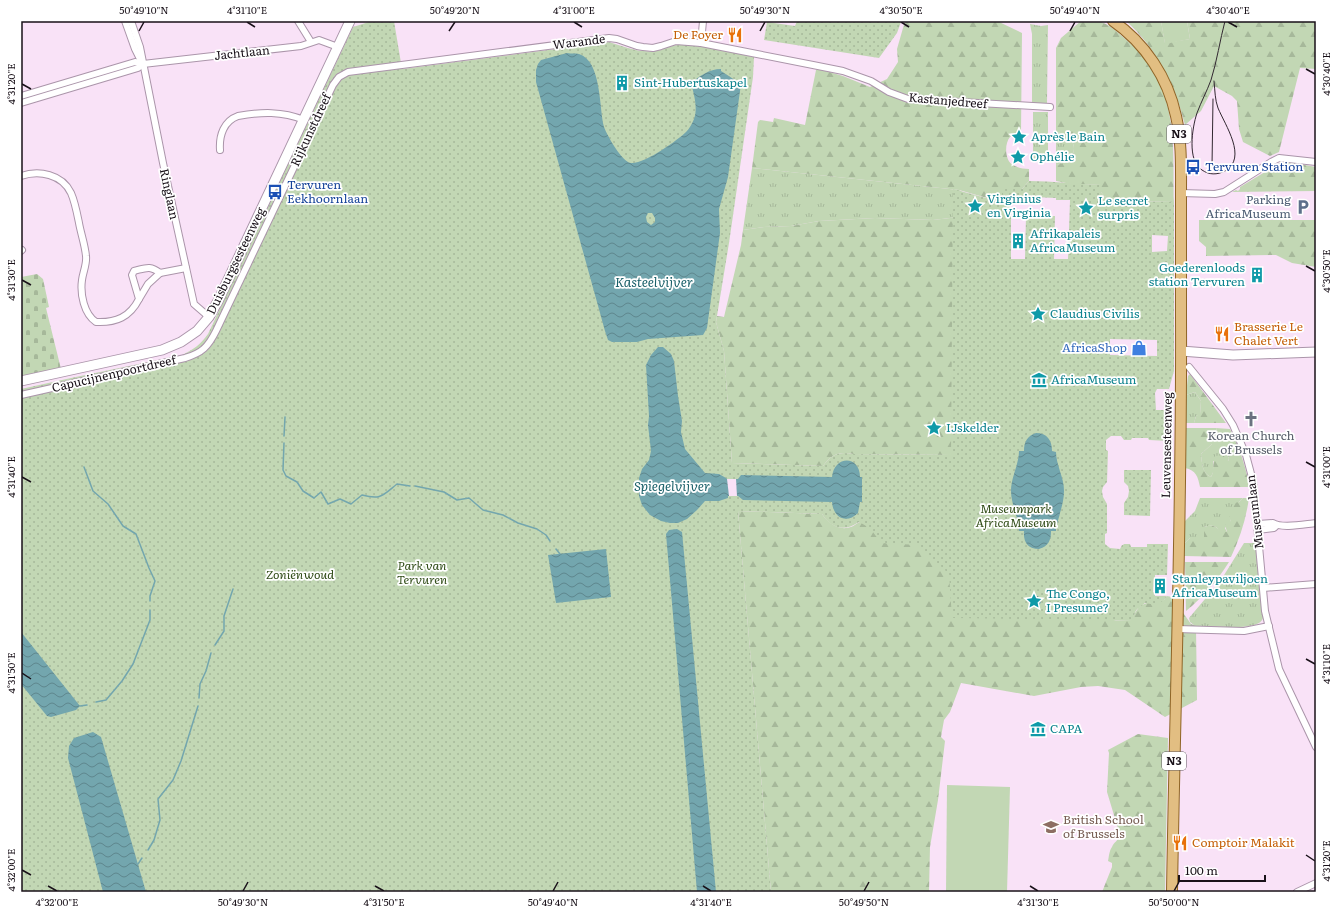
<svg xmlns="http://www.w3.org/2000/svg" width="1337" height="913" viewBox="0 0 1337 913" font-family="Literata,serif">
<style>
.grass{fill:url(#grass-tufts)}
.forest{fill:url(#forest-firs)}
.cemetery{fill:url(#cemetery-stones)}
.park{fill:url(#park-dots);fill-rule:evenodd}
.pitch{fill:#c2d7b4}
.water{fill:url(#water-waves);fill-rule:evenodd}
.pier{fill:#f9e2f7}
.lines{fill:none;stroke-linecap:round;stroke-linejoin:round}
.stream{stroke:#73a6ae;stroke-width:1.5}
.street-casing{stroke:#ab95aa;stroke-width:8}
.secondary-casing{stroke:#ab95aa;stroke-width:11}
.primary-casing{stroke:#8f6527;stroke-width:12}
.street{stroke:#fff;stroke-width:6}
.secondary{stroke:#fff;stroke-width:9}
.primary{stroke:#e2be82;stroke-width:10}
.tram{stroke:#322831;stroke-width:1}
.ticks{fill:none;stroke:#191119;stroke-width:1.5}
.labels{text-anchor:middle;stroke-width:3.5;stroke-linejoin:round;paint-order:stroke}
.shield{fill:#fff;stroke:#5e585e;stroke-width:1}
.shield-label{font-size:11px;font-weight:bold;fill:#191119}
.food-label{font-size:12px;fill:#c56008;stroke:#fff;text-anchor:start}
.street-label{font-size:12px;fill:#191119;stroke:#fff}
.culture-label{font-size:12px;fill:#0d838f;stroke:#fff;text-anchor:start}
.transit-label{font-size:12px;fill:#164399;stroke:#fff;text-anchor:start}
.service-label{font-size:12px;fill:#4e5e75;stroke:#fff;text-anchor:end}
.shop-label{font-size:12px;fill:#366cbe;stroke:#fff;text-anchor:end}
.worship-label{font-size:12px;fill:#5b616d;stroke:#fff}
.park-label{font-size:12px;font-style:italic;fill:#304c17;stroke:#fff}
.education-label{font-size:12px;fill:#785e54;stroke:#fff;text-anchor:start}
.water-label{font-size:13px;font-style:italic;fill:#185f68;stroke:#fff}
.neatline{fill:none;stroke:#191119;stroke-width:1.5}
.ticks-label{font-size:10px;text-anchor:middle;fill:#191119}
</style>
<defs>
<pattern id="grass-tufts" width="24" height="20" patternUnits="userSpaceOnUse"><rect width="24" height="20" fill="#c2d7b4"/><path d="M3 7l-1-3M5 7V3M7 7l1-3M15 17l-1-3M17 17v-4M19 17l1-3" fill="none" stroke="#a6b89a"/></pattern>
<pattern id="forest-firs" width="22" height="20" patternUnits="userSpaceOnUse"><rect width="22" height="20" fill="#c2d7b4"/><path d="M5 1l3.5 6h-7zM16 11l3.5 6h-7z" fill="#a6b89a"/></pattern>
<pattern id="cemetery-stones" width="16" height="16" patternUnits="userSpaceOnUse"><rect width="16" height="16" fill="#c2d7b4"/><path d="M2 7V4a2 2 0 0 1 4 0v3zM10 15v-3a2 2 0 0 1 4 0v3z" fill="#a6b89a"/></pattern>
<pattern id="park-dots" width="8" height="8" patternUnits="userSpaceOnUse"><rect width="8" height="8" fill="#c2d7b4"/><path d="M2 2h.1M6 6h.1" fill="none" stroke="#a6b89a" stroke-width="1.8" stroke-linecap="round"/></pattern>
<pattern id="water-waves" width="16" height="10" patternUnits="userSpaceOnUse"><rect width="16" height="10" fill="#73a6ae"/><path d="M0 5q4-4 8 0t8 0" fill="none" stroke="#5e868d"/></pattern>
</defs>
<rect width="100%" height="100%" fill="#f9e2f7"/>
<g class="grass">
<polygon points="1030,24 1041,26 1048,25 1047,103 1032,103 1032,34"/>
<rect x="1033" y="112" width="15" height="48"/>
<path d="M1056 132C1080 136 1080 161 1056 165Z"/>
<polygon points="752,168 959,190 993,213 933,220 875,218 819,221 791,226 764,227 743,230"/>
<polygon points="1195,392 1201,401 1200,415 1196,416 1194,423 1186,423 1186,395"/>
<path d="M1216 428 1230 429 1234 437 1231 436 1227 453 1229 459 1227 462 1213 461 1214 470 1211 477C1202 473 1202 464 1201 454L1212 444V438L1218 433Z"/>
<path d="M1200 498H1243C1237 504 1226 513 1231 521L1225 528 1227 532H1219C1217 525 1211 525 1204 527V538H1190L1185 543V521L1195 511Z"/>
<path d="M1244 543H1255L1264 615C1263 619 1262 621 1259 623 1248 630 1209 626 1195 626L1190 622 1189 618 1221 580Z"/>
</g>
<g class="forest">
<path d="M905 21H997L1022 33 1021 133C1017 133 1013 134 1010 137 1004 144 1005 161 1013 165 1018 168 1024 169 1029 169V181L1022 189 1002 199 1001 202 959 190 752 168 758 122 760 120 773 122 774 118 805 125 816 70 819 69 843 76 870 87 887 79 898 62 897 49Z"/>
<path d="M1081 21C1086 21 1092 20 1097 21 1110 23 1120 35 1130 43 1179 88 1173 142 1174 202L1114 201 1104 196 1101 192V185L1071 184 1056 181V165C1080 161 1080 136 1056 132V48L1061 38Z"/>
<path d="M1126 21H1161L1165 43 1190 39 1187 21H1316V69L1300 68 1279 152 1270 156 1243 142 1239 129 1237 101 1232 96 1214 86 1201 111 1185 125C1175 84 1157 49 1126 21Z"/>
<polygon points="1283,161 1316,167 1316,191 1232,192 1236,190 1238,191 1240,189 1240,187"/>
<path d="M993 213 951 455 853 454C839 451 831 455 823 466L732 463 724 351 716 322 717 316 724 317 741 245 743 230 764 227 791 226 819 221 875 218 933 220Z"/>
<polygon points="1199,220 1316,220 1316,267 1292,263 1276,255 1206,256 1206,247 1199,241"/>
<polygon points="1190,374 1226,423 1194,423 1196,416 1200,414 1201,401 1195,392 1186,395 1188,376"/>
<path d="M1186 428H1216L1218 433 1217 436 1212 438V444L1201 454C1202 463 1202 473 1211 477 1215 470 1212 463 1215 456L1223 455 1228 461 1229 459 1225 445 1226 438 1231 436 1234 437C1241 453 1247 470 1249 487H1200C1198 477 1196 470 1185 468Z"/>
<path d="M1243 498H1249C1246 519 1240 538 1231 557L1184 556 1185 543 1190 538H1204V527C1211 525 1216 525 1220 532H1227L1225 525 1227 522 1231 521 1229 518V514L1234 503 1239 502Z"/>
<path d="M738 511 822 514C829 524 839 531 851 527 854 526 857 523 860 522 863 521 869 523 872 523L1116 621H1132C1138 602 1145 603 1164 600L1167 596 1172 597 1191 624 1196 626 1197 700 1165 717 1125 690 1098 686 1081 687 1034 696 961 683 950 712 944 720 941 737 945 741 938 800 930 847 929 892H771Z"/>
<path d="M1185 562H1229C1217 581 1203 597 1186 611Z"/>
<path d="M1138 734 1168 738 1165 892H1102L1112 867V863L1108 861C1109 857 1109 851 1112 847 1114 842 1118 841 1120 835L1107 792 1109 753 1108 750Z"/>
</g>
<polygon class="cemetery" points="37,274 43,279 49,307 46,308 61,369 21,378 21,277"/>
<g class="park">
<path d="M372 21H394L402 69 609 42C623 46 638 53 654 51 662 51 670 45 678 45 699 44 733 52 754 57L753 77 729 243 716 322 724 351 732 463 823 466C831 455 839 451 853 454L951 455 953 189 1001 202 1002 199V188L1022 189 1029 181C1053 181 1077 184 1101 185V192L1104 196 1114 201 1174 202V371L1169 389H1157L1155 393 1156 410H1169V441L1149 440 1148 438H1132L1131 440H1124L1121 436H1111L1106 440V450L1108 451 1107 482 1103 487 1102 491 1103 497 1107 504V533L1105 534V544L1110 548 1120 549 1122 545H1124L1123 544H1130L1131 547H1147V544H1168L1167 575H1155V579H1154L1153 592H1155V596H1167L1164 600 1156 605 1145 603C1136 611 1136 607 1133 621L952 618 949 574 918 545 881 543 870 528 859 522C844 532 832 529 822 514L738 511 771 892H21V389L71 378 182 355C193 350 201 344 208 334L353 27ZM1033 197 1056 198V200H1070L1068 259H1054L1055 216H1026L1025 259H1011V216H1010V199H1024V198ZM1152 235 1168 236 1167 251 1152 252ZM1110 339 1157 340V356L1110 355Z"/>
<polygon points="797,21 901,21 901,22 897,33 879,58 764,40 767,22 795,26"/>
<polygon points="1124,470 1151,470 1150,516 1124,515 1124,503 1128,497 1129,491 1128,486 1124,482"/>
</g>
<g class="pitch">
<polygon points="1161,21 1187,21 1190,39 1165,44"/>
<polygon points="947,785 1010,787 1007,892 946,892"/>
</g>
<g class="water">
<path d="M567 53C571 54 576 53 579 54 602 61 599 109 604 127 608 137 619 156 628 162 638 169 678 140 686 132 689 129 692 124 694 119 698 108 694 94 691 83 700 76 709 69 721 69V71L741 84 728 177 719 209 720 233 707 328 703 335 648 339 637 342H612L608 340 605 331 536 82V70L538 64 541 60ZM648 213H652L655 218V222L651 225 647 222 646 217Z"/>
<path d="M658 347H663L671 354 674 361 678 396 682 421 681 432 685 449 705 473 719 474 726 478 727 479H738L741 475 832 477C834 455 860 455 860 477H862V502H860L858 513C846 525 833 517 832 502L743 500 738 496H728V498L719 501H705L697 510 687 519 678 523H670L661 521 650 515 642 505 639 496V478L642 469 649 460 651 451 648 425 649 416 646 365 651 355Z"/>
<path d="M1036 433C1047 433 1052 440 1052 451L1056 452C1056 465 1064 477 1064 491 1064 499 1062 506 1060 513 1059 519 1056 524 1056 531H1051C1051 540 1049 546 1039 549 1028 549 1023 542 1024 531H1019C1019 518 1011 505 1011 491 1011 477 1019 464 1019 451H1024C1024 442 1027 436 1036 433Z"/>
<polygon points="677,529 682,532 716,892 697,892 666,534 669,530"/>
<polygon points="606,549 611,597 556,603 548,555"/>
<circle cx="1036" cy="601" r="5"/>
<polygon points="21,632 80,706 76,710 51,717 47,716 21,684"/>
<polygon points="93,732 101,737 146,892 103,892 68,758 69,746 74,738"/>
</g>
<polygon class="pier" points="727,479 736,479 737,496 729,496"/>
<g class="lines">
<g class="stream">
<polyline points="284,436 285,417"/>
<path d="M284 443 283 470 286 476 297 482 303 491 314 498 321 492 328 504 340 499 351 504 362 495C381 500 382 496 397 484L410 486"/>
<polyline points="84,467 93,491 108,504 123,526 136,534 149,568 155,581 150,596 150,601"/>
<polyline points="415,486 444,492 457,500 469,498 483,510 503,515 518,523 537,529 546,535 550,541"/>
<polyline points="556,549 560,554"/>
<polyline points="215,645 224,631 224,616 233,589"/>
<polyline points="199,698 200,684 206,671 211,653"/>
<polyline points="96,702 106,700 122,681 133,664 150,620 150,610"/>
<polyline points="80,706 87,705"/>
<polyline points="148,850 154,840 160,820 158,799 173,780 181,761 198,706"/>
<polyline points="138,864 142,858"/>
</g>
<defs>
<g id="street">
<polyline points="125,21 135,49 140,59"/>
<polyline points="131,21 140,47 163,163 194,304 209,317"/>
<polyline points="298,21 311,42"/>
<polyline points="701,43 703,21"/>
<polyline points="21,96 135,62 143,64 301,46 319,40 338,47"/>
<polyline points="21,103 138,68 143,64"/>
<path d="M220 150C219 135 224 121 238 116 261 112 282 111 304 120"/>
<path d="M21 176C39 170 62 174 71 193 75 202 77 213 79 223 81 234 85 245 86 256 87 264 83 272 82 280 80 294 84 314 96 322 116 323 130 317 139 299L132 275 134 271C146 268 150 265 160 273L186 268"/>
<polyline points="1181,193 1215,194 1224,192 1271,162 1279,158 1316,162"/>
<polyline points="21,251 22,250"/>
<polyline points="139,299 148,284 160,273"/>
<polyline points="1189,367 1223,409 1233,425 1246,455 1253,481 1265,611 1273,644 1279,669 1316,747"/>
<path d="M21 395 185 358C202 353 208 347 216 331L333 85 339 77 348 72 609 38 617 39 637 46 643 47 653 48 661 46 676 41 701 43 813 65 843 71 871 81 889 92 908 99 1050 107"/>
<path d="M1258 524 1273 523C1282 529 1305 524 1316 523"/>
<polyline points="1258,530 1274,528 1277,525"/>
<polyline points="1263,588 1316,584"/>
<polyline points="1177,629 1244,631 1269,626"/>
<polyline points="1297,892 1316,883"/>
</g>
<g id="secondary">
<polyline points="1181,351 1233,355 1316,352"/>
<polyline points="21,381 162,350 181,342 197,331 209,317 218,301 350,21"/>
</g>
<path id="primary" d="M1113 21C1145 43 1168 78 1176 116 1182 142 1181 170 1181 197 1181 237 1181 277 1181 318 1182 509 1175 701 1172 892"/>
</defs>
<use href="#street" class="street-casing"/>
<use href="#secondary" class="secondary-casing"/>
<use href="#primary" class="primary-casing"/>
<use href="#street" class="street"/>
<use href="#secondary" class="secondary"/>
<use href="#primary" class="primary"/>
<g class="tram">
<path d="M1214 81C1215 91 1215 100 1218 108 1225 125 1248 158 1225 171 1217 175 1209 175 1202 170 1187 161 1192 128 1197 113 1201 102 1207 91 1211 80 1217 61 1220 40 1225 21"/>
<polyline points="1212,167 1213,99"/>
</g>
</g>
<path class="ticks" d="M247 22 255 27M574 22 582 27M901 22 909 27M1228 22 1237 27M139 31 144 22M449 31 455 22M760 31 765 22M1070 31 1075 22M1306 69 1315 74M22 84 31 89M1306 266 1315 271M22 280 31 285M1306 462 1315 467M22 477 31 482M1306 659 1315 664M22 673 31 679M1306 855 1315 861M22 870 31 875M48 886 57 891M375 886 384 891M703 886 711 891M1030 886 1038 891M243 891 248 882M553 891 558 882M864 891 869 882M1174 891 1179 882"/>
<defs>
<symbol id="restaurant-bare" viewBox="-9 -9 18 18"><path d="M-5-6h1v4h1v-4h1v4h1v-4h1v5L-1.5 .5V6h-2V.5L-5-1ZM5-6V6H3V1.5H1.5Q1.5-4 5-6Z" fill="#e8710a" stroke="#fff" stroke-width="2.5" paint-order="stroke"/></symbol>
<symbol id="building-bare" viewBox="-9 -9 18 18"><path d="M-4-6H4V6H1V3H-1V6H-4ZM-2.5-4.3h1.7v1.8h-1.7ZM.8-4.3h1.7v1.8H.8ZM-2.5-1h1.7V.8h-1.7ZM.8-1h1.7V.8H.8Z" fill="#0f9aa8" stroke="#fff" stroke-width="2.5" paint-order="stroke"/></symbol>
<symbol id="sight-bare" viewBox="-9 -9 18 18"><path d="M0-6L1.8-2.2L6-1.7L2.9 1.2L3.7 5.4L0 3.3L-3.7 5.4L-2.9 1.2L-6-1.7L-1.8-2.2Z" fill="#0f9aa8" stroke="#fff" stroke-width="2.5" paint-order="stroke"/></symbol>
<symbol id="bus-bare" viewBox="-9 -9 18 18"><path d="M-5-6H5V4H4V6H2V4H-2V6H-4V4H-5ZM-3.5-4V0h7V-4ZM-3.5 1.2v1.5H-2V1.2ZM2 1.2v1.5H3.5V1.2Z" fill="#1a4fb4" stroke="#fff" stroke-width="2.5" paint-order="stroke"/></symbol>
<symbol id="parking-bare" viewBox="-9 -9 18 18"><path d="M-3.5-5.5H1a3.5 3.5 0 0 1 0 7H-1V5.5H-3.5ZM-1-3.4V-.6H.8a1.4 1.4 0 0 0 0-2.8Z" fill="#5c6f8a" stroke="#fff" stroke-width="2.5" paint-order="stroke"/></symbol>
<symbol id="shop-bare" viewBox="-9 -9 18 18"><path d="M-5-2.5h2.3a2.7 3.5 0 0 1 5.4 0H5L5.5 6h-11ZM-1.5-2.5h3a1.5 2.3 0 0 0-3 0Z" fill="#3f7fe0" stroke="#fff" stroke-width="2.5" paint-order="stroke"/></symbol>
<symbol id="museum-bare" viewBox="-9 -9 18 18"><path d="M0-6L6-3V-2H-6V-3ZM-5-1h2V3h-2ZM-1-1h2V3h-2ZM3-1h2V3H3ZM-6 4H6V6H-6Z" fill="#0f9aa8" stroke="#fff" stroke-width="2.5" paint-order="stroke"/></symbol>
<symbol id="church-bare" viewBox="-9 -9 18 18"><path d="M-1.2-6h2.4v3.5h3.3v2.4h-3.3V6h-2.4V-.1h-3.3v-2.4h3.3Z" fill="#6b7280" stroke="#fff" stroke-width="2.5" paint-order="stroke"/></symbol>
<symbol id="school-bare" viewBox="-9 -9 18 18"><path d="M0-5L7-2L0 1L-7-2ZM-4 1L0 2.5L4 1V4Q0 6-4 4Z" fill="#8d6e63" stroke="#fff" stroke-width="2.5" paint-order="stroke"/></symbol>
</defs>
<g fill-rule="evenodd">
<use href="#restaurant-bare" x="724" y="24" width="22" height="22"/>
<use href="#building-bare" x="611" y="72" width="22" height="22"/>
<use href="#sight-bare" x="1008" y="126" width="22" height="22"/>
<use href="#sight-bare" x="1007" y="146" width="22" height="22"/>
<use href="#bus-bare" x="1182" y="156" width="22" height="22"/>
<use href="#bus-bare" x="264" y="181" width="22" height="22"/>
<use href="#sight-bare" x="964" y="195" width="22" height="22"/>
<use href="#parking-bare" x="1292" y="196" width="22" height="22"/>
<use href="#sight-bare" x="1075" y="197" width="22" height="22"/>
<use href="#building-bare" x="1007" y="230" width="22" height="22"/>
<use href="#building-bare" x="1246" y="264" width="22" height="22"/>
<use href="#sight-bare" x="1027" y="303" width="22" height="22"/>
<use href="#restaurant-bare" x="1211" y="323" width="22" height="22"/>
<use href="#shop-bare" x="1128" y="337" width="22" height="22"/>
<use href="#museum-bare" x="1028" y="369" width="22" height="22"/>
<use href="#church-bare" x="1240" y="408" width="22" height="22"/>
<use href="#sight-bare" x="923" y="417" width="22" height="22"/>
<use href="#building-bare" x="1149" y="575" width="22" height="22"/>
<use href="#sight-bare" x="1023" y="590" width="22" height="22"/>
<use href="#museum-bare" x="1027" y="718" width="22" height="22"/>
<use href="#school-bare" x="1040" y="816" width="22" height="22"/>
<use href="#restaurant-bare" x="1169" y="832" width="22" height="22"/>
</g>
<g class="labels">
<g class="shield">
<rect x="1167" y="125" width="24" height="18" rx="3"/>
<rect x="1162" y="752" width="24" height="18" rx="3"/>
</g>
<g class="shield-label">
<text x="1179" y="138">N3</text>
<text x="1174" y="765">N3</text>
</g>
<g class="food-label">
<text x="723" y="39" text-anchor="end">De Foyer</text>
<text x="1234" y="331">Brasserie Le<tspan x="1234" dy="14">Chalet Vert</tspan></text>
<text x="1192" y="847">Comptoir Malakit</text>
</g>
<g class="street-label">
<text transform="translate(579 42) rotate(-7)" y="4">Warande</text>
<text transform="translate(242 53) rotate(-6)" y="4">Jachtlaan</text>
<text transform="translate(948 101) rotate(5)" y="4">Kastanjedreef</text>
<text transform="translate(311 130) rotate(-65)" y="4">Rijkunstdreef</text>
<text transform="translate(169 194) rotate(78)" y="4">Ringlaan</text>
<text transform="translate(236 261) rotate(-64)" y="4">Duisburgsesteenweg</text>
<text transform="translate(114 374) rotate(-13)" y="4">Capucijnenpoortdreef</text>
<text transform="translate(1167 445) rotate(-89)" y="4">Leuvensesteenweg</text>
<text transform="translate(1255 512) rotate(-97)" y="4">Museumlaan</text>
</g>
<g class="culture-label">
<text x="634" y="87">Sint-Hubertuskapel</text>
<text x="1031" y="141">Après le Bain</text>
<text x="1030" y="161">Ophélie</text>
<text x="987" y="203">Virginius<tspan x="987" dy="14">en Virginia</tspan></text>
<text x="1098" y="205">Le secret<tspan x="1098" dy="14">surpris</tspan></text>
<text x="1030" y="238">Afrikapaleis<tspan x="1030" dy="14">AfricaMuseum</tspan></text>
<text x="1245" y="272" text-anchor="end">Goederenloods<tspan x="1245" dy="14">station Tervuren</tspan></text>
<text x="1050" y="318">Claudius Civilis</text>
<text x="1051" y="384">AfricaMuseum</text>
<text x="946" y="432">IJskelder</text>
<text x="1172" y="583">Stanleypaviljoen<tspan x="1172" dy="14">AfricaMuseum</tspan></text>
<text x="1046" y="598">The Congo,<tspan x="1046" dy="14">I Presume?</tspan></text>
<text x="1050" y="733">CAPA</text>
</g>
<g class="transit-label">
<text x="1205" y="171">Tervuren Station</text>
<text x="287" y="189">Tervuren<tspan x="287" dy="14">Eekhoornlaan</tspan></text>
</g>
<g class="service-label">
<text x="1291" y="204">Parking<tspan x="1291" dy="14">AfricaMuseum</tspan></text>
</g>
<g class="shop-label">
<text x="1127" y="352">AfricaShop</text>
</g>
<g class="worship-label">
<text x="1251" y="440">Korean Church<tspan x="1251" dy="14">of Brussels</tspan></text>
</g>
<g class="park-label">
<text x="1016" y="513">Museumpark<tspan x="1016" dy="14">AfricaMuseum</tspan></text>
<text x="422" y="570">Park van<tspan x="422" dy="14">Tervuren</tspan></text>
<text x="300" y="579">Zoniënwoud</text>
</g>
<g class="education-label">
<text x="1063" y="824">British School<tspan x="1063" dy="14">of Brussels</tspan></text>
</g>
<g class="water-label">
<text x="654" y="287">Kasteelvijver</text>
<text x="672" y="491">Spiegelvijver</text>
</g>
</g>
<rect width="1337" height="913" fill="none" stroke="#ffffff" stroke-width="44"/>
<path d="M1179 875v6h86v-6" fill="none" stroke="#191119" stroke-width="2"/>
<text x="1185" y="875" font-size="12" fill="#191119" stroke="#ffffff" stroke-width="3" paint-order="stroke">100 m</text>
<rect x="22" y="22" width="1293" height="869" class="neatline"/>
<g class="ticks-label">
<text x="144" y="14">50°49'10"N</text>
<text x="247" y="14">4°31'10"E</text>
<text x="455" y="14">50°49'20"N</text>
<text x="574" y="14">4°31'00"E</text>
<text x="765" y="14">50°49'30"N</text>
<text x="901" y="14">4°30'50"E</text>
<text x="1075" y="14">50°49'40"N</text>
<text x="1228" y="14">4°30'40"E</text>
<text transform="translate(1326 74) rotate(-90)" y="4">4°30'40"E</text>
<text transform="translate(11 84) rotate(-90)" y="4">4°31'20"E</text>
<text transform="translate(1326 271) rotate(-90)" y="4">4°30'50"E</text>
<text transform="translate(11 280) rotate(-90)" y="4">4°31'30"E</text>
<text transform="translate(1326 467) rotate(-90)" y="4">4°31'00"E</text>
<text transform="translate(11 477) rotate(-90)" y="4">4°31'40"E</text>
<text transform="translate(1326 664) rotate(-90)" y="4">4°31'10"E</text>
<text transform="translate(11 673) rotate(-90)" y="4">4°31'50"E</text>
<text transform="translate(1326 861) rotate(-90)" y="4">4°31'20"E</text>
<text transform="translate(11 870) rotate(-90)" y="4">4°32'00"E</text>
<text x="57" y="906">4°32'00"E</text>
<text x="243" y="906">50°49'30"N</text>
<text x="384" y="906">4°31'50"E</text>
<text x="553" y="906">50°49'40"N</text>
<text x="711" y="906">4°31'40"E</text>
<text x="864" y="906">50°49'50"N</text>
<text x="1038" y="906">4°31'30"E</text>
<text x="1174" y="906">50°50'00"N</text>
</g>
</svg>
